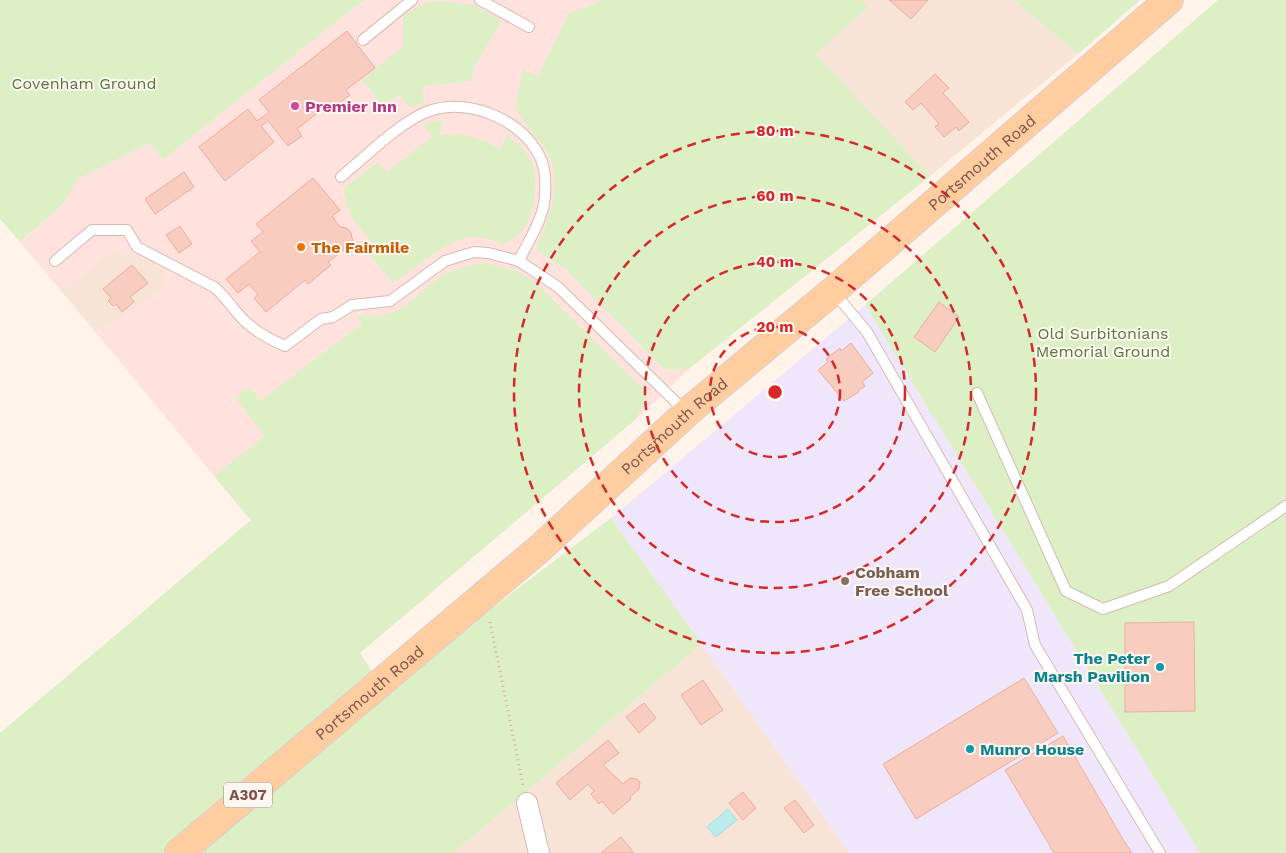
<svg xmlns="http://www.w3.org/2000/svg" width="1286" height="853" viewBox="0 0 1286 853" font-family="'Work Sans',sans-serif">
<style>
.residential{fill:#f7e4d7}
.commercial{fill:#ffe2dd}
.education{fill:#f0e6fc}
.green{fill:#ddefc5}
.water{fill:#bbeceb;stroke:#9fdfdf}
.building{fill:#f8ccbe;stroke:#ecae9c}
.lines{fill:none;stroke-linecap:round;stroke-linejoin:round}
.lane-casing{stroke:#d6baaf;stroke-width:12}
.street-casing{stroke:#d6baaf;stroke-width:22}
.primary-casing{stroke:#dbcfcc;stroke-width:30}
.path{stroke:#deaea0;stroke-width:3;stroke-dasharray:1 4;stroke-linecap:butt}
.lane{stroke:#fff;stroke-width:10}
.street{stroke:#fff;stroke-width:20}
.primary{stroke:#ffcda0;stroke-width:28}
.ring{fill:none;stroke:#d62828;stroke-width:2.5;stroke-dasharray:9 6}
.hotel-dot{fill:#d1479c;stroke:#fff8f2;stroke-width:2}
.food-dot{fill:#e8710a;stroke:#fff8f2;stroke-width:2}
.education-dot{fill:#8d6e63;stroke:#fff8f2;stroke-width:2}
.culture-dot{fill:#0f9aa8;stroke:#fff8f2;stroke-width:2}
.labels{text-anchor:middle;stroke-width:4;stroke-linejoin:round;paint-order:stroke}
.shield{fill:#fff8f2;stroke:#a5847b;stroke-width:1}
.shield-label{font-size:15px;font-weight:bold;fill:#7e5348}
.park-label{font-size:16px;fill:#567839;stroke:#fff8f2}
.hotel-label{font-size:16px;font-weight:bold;fill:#b23c85;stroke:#fff8f2;text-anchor:start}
.street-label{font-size:16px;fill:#7e5348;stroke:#fff8f2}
.food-label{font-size:16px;font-weight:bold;fill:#c56008;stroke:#fff8f2;text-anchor:start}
.education-label{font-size:16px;font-weight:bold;fill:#785e54;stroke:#fff8f2;text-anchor:start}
.culture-label{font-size:16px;font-weight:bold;fill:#0d838f;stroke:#fff8f2;text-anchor:end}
.centre{fill:#d62828;stroke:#fff8f2;stroke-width:2.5}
.ring-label{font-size:15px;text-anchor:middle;font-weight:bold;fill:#d62828;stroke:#fff8f2;stroke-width:4;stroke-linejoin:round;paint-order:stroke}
</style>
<rect width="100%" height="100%" fill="#fff3ea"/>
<g class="residential">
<polygon points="861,0 1014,0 1078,54 930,176 816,54 868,7"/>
<polygon points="115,248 129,252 165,272 168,286 97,334 61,291"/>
<polygon points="702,644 850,853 453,853"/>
</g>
<polygon class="commercial" points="367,0 861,0 868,7 816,54 930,176 690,368 636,419 360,653 97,334 168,286 162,275 165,272 129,252 124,255 115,248 61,291 20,242 62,205 77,179 150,143 163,160 351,10"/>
<polygon class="education" points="865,305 1200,853 850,853 611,518"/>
<g class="green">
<polygon points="0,0 367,0 351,10 163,160 150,143 78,179 62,205 20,242 0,219"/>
<path d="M603 0H861L868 7 816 54 930 176 690 368 678 370 664 369 564 268 537 251V245C551 215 565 179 545 149 535 134 522 123 515 107L523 69 537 77 569 14Z"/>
<polygon points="1014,0 1140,0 1078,54"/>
<polygon points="1218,0 1286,0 1286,853 1200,853 865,305"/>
<polygon points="440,1 474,5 502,21 475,65 471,81 423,86 424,102 410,108 400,96 381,104 362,80 403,46 403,16 425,3"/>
<path d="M443 119 440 135C463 132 480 138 500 149L507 135C516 142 526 150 531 161 542 186 532 241 501 244 491 239 478 236 466 238 447 242 410 271 393 283L370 255 377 249 351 217 343 189 378 162 387 172 432 137 423 124Z"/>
<path d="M485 263 517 271 535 282 645 390 647 399 636 419 360 653 384 690 611 518 702 644 453 853H0V733L251 520 214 476 265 436 235 398 250 387 261 400 362 324 355 314C400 323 409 299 440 277 453 268 470 265 485 263Z"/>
</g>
<polygon class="water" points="728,809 737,820 716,837 707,827"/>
<g class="building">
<polygon points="889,0 928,0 911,19"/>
<polygon points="347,31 375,68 346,90 350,95 333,108 329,104 297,129 302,136 288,146 268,121 261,126 274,142 225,181 199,147 248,109 257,121 269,112 259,100"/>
<polygon points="935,74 949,88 943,93 969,122 959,131 956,127 944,137 935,127 939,124 921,103 913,110 905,102"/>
<polygon points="184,172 194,187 155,214 145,199"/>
<polygon points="313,178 340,210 332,216 340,227 347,228 351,233 353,242 328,262 331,265 308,284 305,280 266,312 254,298 258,295 249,284 238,293 226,279 260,252 251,241 263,232 256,224"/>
<polygon points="180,226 192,244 179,253 166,235"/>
<polygon points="132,265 148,283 130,297 134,302 122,312 116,304 113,306 108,301 111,298 103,289"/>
<polygon points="939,302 959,317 935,352 914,337"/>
<polygon points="851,343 873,373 862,382 865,386 858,391 859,392 844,401 818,370 828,362 826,359 840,348 841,351"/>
<polygon points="1194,622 1195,711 1125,712 1125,623"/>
<polygon points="1024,678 1058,733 916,819 883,764"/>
<polygon points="703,680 723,710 701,725 681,695"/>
<polygon points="644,703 656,718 639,733 626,717"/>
<polygon points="1063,736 1124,841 1132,853 1054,853 1005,770"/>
<polygon points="608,740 619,753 603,765 623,784 630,778 637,779 640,782 639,789 630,797 631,799 613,814 602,801 599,804 591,794 594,791 588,784 570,800 556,783"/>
<polygon points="743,792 756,808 743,820 729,803"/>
<polygon points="795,800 814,825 804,833 784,808"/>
<polygon points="621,837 634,853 601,853"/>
</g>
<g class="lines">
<defs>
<g id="lane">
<polyline points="480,0 529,27"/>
<polyline points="363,40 412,0"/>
<path d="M341 177C365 157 401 121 429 111 468 98 518 118 538 153 545 165 546 181 545 194 545 217 528 241 519 261"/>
<path d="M55 261 92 230H127L137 247 214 287C224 295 231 306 240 316 251 329 269 339 285 346L321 319 333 317 352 305 390 301 445 261 474 252 488 253 519 261 558 287 686 412"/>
<polyline points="833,291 867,332 1027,610 1035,645 1160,853"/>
<polyline points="977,393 1066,591 1103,609 1169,586 1286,506"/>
</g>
<polyline id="street" points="527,803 539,853"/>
<g id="primary">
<path id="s1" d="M179 853 539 549 691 409 833 291 1169 0"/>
</g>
</defs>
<use href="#lane" class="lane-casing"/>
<use href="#street" class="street-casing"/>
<use href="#primary" class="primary-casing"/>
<polyline class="path" points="490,622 523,785"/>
<use href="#lane" class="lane"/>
<use href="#street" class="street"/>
<use href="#primary" class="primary"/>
</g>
<g class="ring">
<circle cx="775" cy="392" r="65"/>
<circle cx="775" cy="392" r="130"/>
<circle cx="775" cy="392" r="196"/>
<circle cx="775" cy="392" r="261"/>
</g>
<circle class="hotel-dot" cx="295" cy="106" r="5"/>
<circle class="food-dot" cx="301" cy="247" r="5"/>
<circle class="education-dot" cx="845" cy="581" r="5"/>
<g class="culture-dot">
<circle cx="1160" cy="667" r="5"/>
<circle cx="970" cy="749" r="5"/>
</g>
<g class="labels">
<rect class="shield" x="224" y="782.5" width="48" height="25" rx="4"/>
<g class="shield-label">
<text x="248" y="800">A307</text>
</g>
<g class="park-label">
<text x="84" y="89">Covenham Ground</text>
<text x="1103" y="339">Old Surbitonians<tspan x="1103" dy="18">Memorial Ground</tspan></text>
</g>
<g class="hotel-label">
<text x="305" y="112">Premier Inn</text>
</g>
<g class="street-label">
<text dy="6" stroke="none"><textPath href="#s1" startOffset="1059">Portsmouth Road</textPath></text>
<text dy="6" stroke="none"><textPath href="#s1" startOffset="654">Portsmouth Road</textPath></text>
<text dy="6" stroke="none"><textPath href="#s1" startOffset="249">Portsmouth Road</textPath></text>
</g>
<g class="food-label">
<text x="311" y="253">The Fairmile</text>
</g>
<g class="education-label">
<text x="855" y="578">Cobham<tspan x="855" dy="18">Free School</tspan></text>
</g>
<g class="culture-label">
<text x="1150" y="664">The Peter<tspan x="1150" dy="18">Marsh Pavilion</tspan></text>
<text x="980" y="755" text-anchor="start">Munro House</text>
</g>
</g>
<circle cx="775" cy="392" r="8" class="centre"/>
<g class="ring-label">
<text x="775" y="136">80 m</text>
<text x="775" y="201">60 m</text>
<text x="775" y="267">40 m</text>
<text x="775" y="332">20 m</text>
</g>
</svg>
